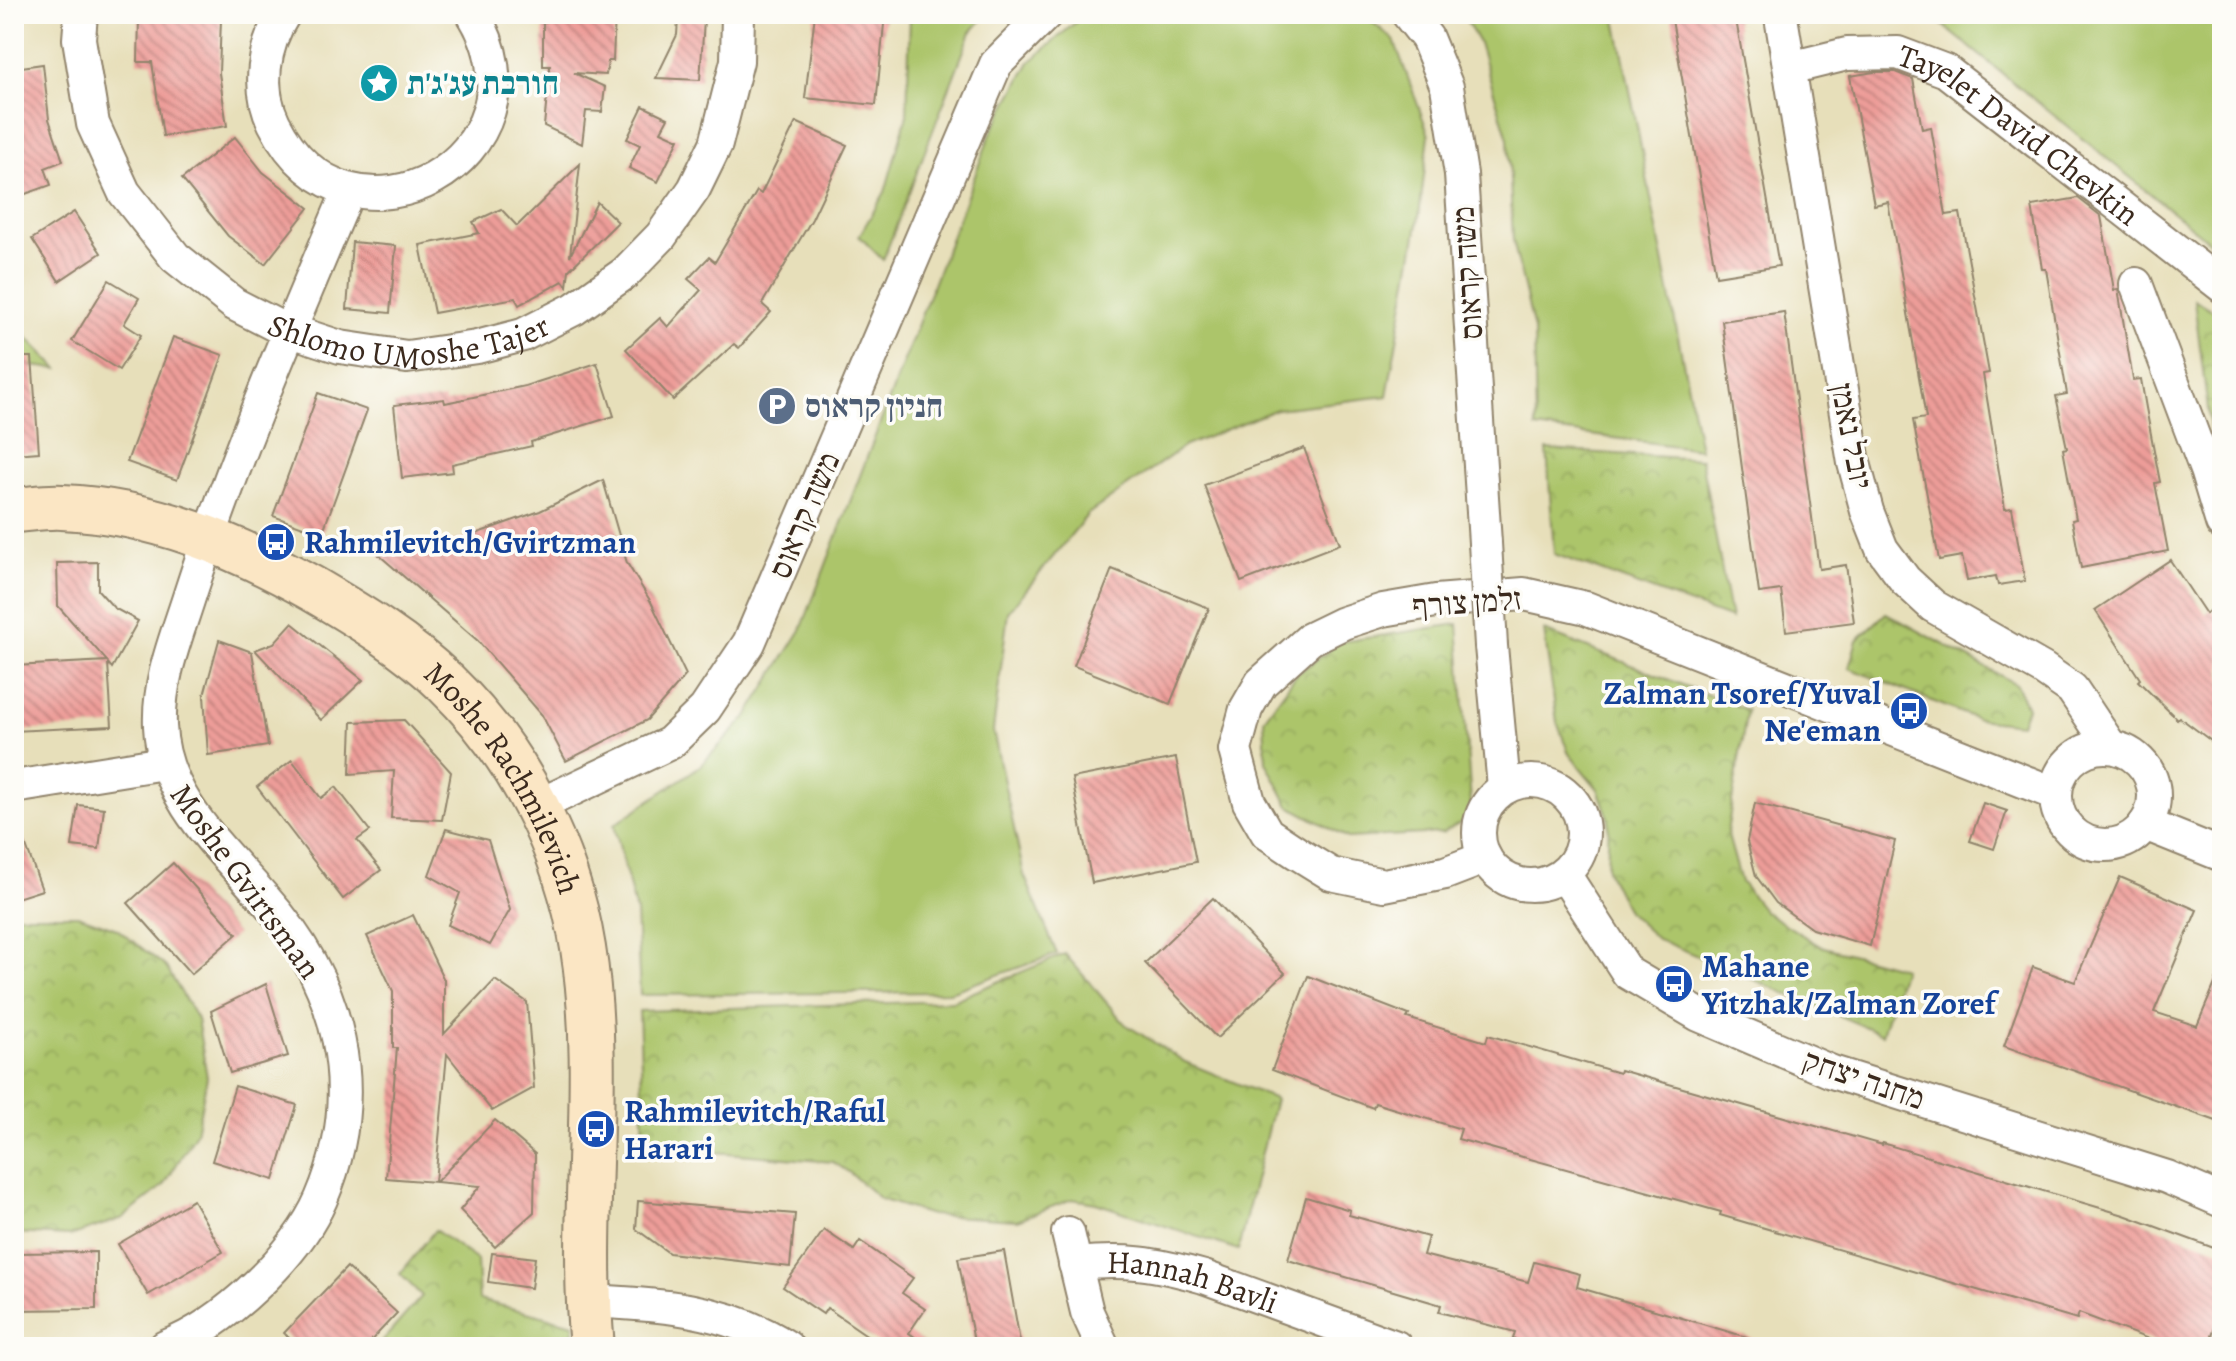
<svg xmlns="http://www.w3.org/2000/svg" width="2236" height="1361" viewBox="0 0 2236 1361" font-family="Alegreya,'Frank Ruhl Libre',serif">
<style>
.green{fill:#acc56b;stroke:#747844;stroke-width:2}
.park{fill:url(#park-crowns);stroke:#747844;stroke-width:2}
.building{fill:url(#building-back-hatch)}
.lines{fill:none;stroke-linecap:round;stroke-linejoin:round}
.street-casing{stroke:#91846c;stroke-width:36}
.secondary-casing{stroke:#91846c;stroke-width:48}
.street{stroke:#fff;stroke-width:32}
.secondary{stroke:#fbe6c4;stroke-width:44}
.street-bridge-casing{stroke:#91846c;stroke-width:36;stroke-linecap:butt}
.street-bridge{stroke:#fff;stroke-width:32}
.labels{text-anchor:middle;stroke-width:7;stroke-linejoin:round;paint-order:stroke}
.culture-label{font-size:32px;font-weight:bold;fill:#0d838f;stroke:#fdfcf7;text-anchor:start}
.street-label{font-size:32px;fill:#3b2a1e;stroke:#fdfcf7}
.service-label{font-size:32px;font-weight:bold;fill:#4e5e75;stroke:#fdfcf7;text-anchor:start}
.transit-label{font-size:32px;font-weight:bold;fill:#164399;stroke:#fdfcf7;text-anchor:start}
</style>
<defs>
<pattern id="park-crowns" width="20" height="18" patternUnits="userSpaceOnUse" patternTransform="scale(2)"><rect width="20" height="18" fill="#acc56b"/><path d="M2 6a3 3 0 1 1 6 0M12 15a3 3 0 1 1 6 0" fill="none" stroke="#95a95c"/></pattern>
<pattern id="building-back-hatch" width="6" height="6" patternUnits="userSpaceOnUse" patternTransform="scale(2)"><rect width="6" height="6" fill="#ed9d99"/><path d="M-1 5l2 2M0 0l6 6M5-1l2 2" fill="none" stroke="#c1807c"/></pattern>
</defs>
<rect width="100%" height="100%" fill="#fdfcf7"/>
<filter id="ink" filterUnits="userSpaceOnUse"><feTurbulence type="fractalNoise" baseFrequency=".0125" numOctaves="2"/><feDisplacementMap in="SourceGraphic" scale="16" xChannelSelector="R" yChannelSelector="G"/><feConvolveMatrix kernelMatrix="1 2 1 2 8 2 1 2 1" color-interpolation-filters="sRGB"/></filter>
<filter id="wash" filterUnits="userSpaceOnUse"><feTurbulence type="fractalNoise" baseFrequency=".006" numOctaves="4" result="noise"/><feDisplacementMap in="SourceGraphic" scale="32" xChannelSelector="R" yChannelSelector="G"/><feGaussianBlur stdDeviation="1.8" result="paint"/><feColorMatrix in="noise" values="0 0 0 0 0 0 0 0 0 0 0 0 0 0 0 0 0 1.4 0 .05"/><feComposite in="paint" operator="in"/></filter>
<g filter="url(#wash)">
<rect width="100%" height="100%" fill="#e7dfba"/>
<g class="green">
<polygon points="910,14 987,14 971,32 883,260 859,236 885,192 907,115"/>
<polygon points="1085,14 1363,14 1394,40 1429,135 1418,224 1387,396 1277,409 1185,446 1088,514 1008,612 993,731 1024,875 1057,954 950,992 640,995 636,912 614,825 700,766 746,718 801,630 991,133 1030,62"/>
<polygon points="1462,14 1615,14 1700,449 1536,428 1534,330 1513,240 1508,139 1479,43"/>
<polygon points="1929,14 2222,14 2222,252"/>
<polygon points="14,324 58,369 14,364"/>
</g>
<g class="park">
<polygon points="2194,300 2222,315 2222,447 2213,450"/>
<polygon points="1547,450 1701,459 1731,619 1554,554"/>
<polygon points="1886,613 2016,684 2027,707 2021,724 1977,719 1849,668 1857,640"/>
<polygon points="1458,624 1472,817 1442,833 1348,838 1289,806 1266,762 1264,719 1296,675 1340,642"/>
<polygon points="1544,631 1747,710 1727,832 1741,882 1764,911 1820,946 1903,968 1882,1034 1657,939 1627,911 1607,870 1609,819 1598,789 1569,754 1557,722"/>
<polygon points="14,915 78,915 117,929 166,967 197,1019 207,1077 196,1133 164,1185 123,1218 70,1236 14,1233"/>
<polygon points="1065,954 1125,1024 1185,1062 1275,1099 1238,1250 1096,1203 1072,1199 1017,1220 931,1215 880,1199 850,1173 833,1162 644,1146 639,1011 952,1001"/>
<polygon points="435,1230 477,1260 479,1300 574,1324 573,1347 377,1347 422,1296 400,1274"/>
</g>
<g id="blocks">
<g class="building">
<polygon points="562,14 615,14 613,61 608,61 606,75 574,73 605,87 602,112 586,111 582,144 544,126 550,66 543,66 543,23"/>
<polygon points="815,14 885,14 876,105 805,98"/>
<polygon points="1671,14 1735,14 1779,266 1716,276"/>
<polygon points="139,17 221,19 219,73 227,126 163,136 152,62 138,62"/>
<polygon points="678,19 704,20 700,80 656,78 677,35"/>
<polygon points="43,64 49,119 63,161 45,168 51,185 14,198 14,68"/>
<polygon points="1874,72 1895,72 1913,79 1922,129 1931,127 1946,215 1960,213 1989,373 1983,374 2005,509 2012,508 2025,581 1998,585 1996,576 1967,581 1962,556 1939,560 1913,420 1926,418 1904,290 1888,202 1874,205 1850,76"/>
<polygon points="643,106 668,118 661,131 679,139 658,182 629,168 640,145 627,139"/>
<polygon points="796,122 847,145 812,219 762,304 771,312 739,348 734,344 673,400 626,349 660,318 668,327 701,290 688,279 709,257 715,262 757,191 761,194"/>
<polygon points="235,137 263,172 309,208 265,264 228,236 182,179"/>
<polygon points="580,164 570,256 597,202 618,222 569,270 567,286 563,281 519,305 515,298 434,313 420,245 479,233 473,222 501,209 517,226"/>
<polygon points="2078,198 2101,216 2114,290 2118,289 2133,380 2141,379 2146,408 2160,482 2155,483 2168,551 2081,568 2072,520 2076,519 2063,449 2067,448 2056,396 2067,394 2046,269 2042,269 2032,206"/>
<polygon points="74,212 101,253 59,281 32,239"/>
<polygon points="352,242 396,246 390,313 347,309"/>
<polygon points="109,280 139,298 124,324 141,335 119,370 72,341"/>
<polygon points="1784,312 1819,569 1846,565 1854,622 1786,631 1781,590 1759,593 1722,321"/>
<polygon points="173,337 223,355 177,480 127,462"/>
<polygon points="14,357 32,357 39,452 14,454"/>
<polygon points="597,363 614,416 531,442 532,446 452,464 453,472 402,478 394,405 444,399 445,403 525,386"/>
<polygon points="318,393 367,410 322,534 273,516"/>
<polygon points="1304,448 1340,544 1241,582 1204,485"/>
<polygon points="603,480 627,563 651,602 686,675 647,720 566,761 542,715 478,641 379,555 458,540 540,511"/>
<polygon points="2170,560 2206,614 2211,609 2222,620 2222,749 2179,717 2177,719 2138,681 2140,679 2095,610"/>
<polygon points="98,562 98,590 114,608 138,621 112,668 108,663 112,726 14,731 14,666 107,661 58,606 57,563"/>
<polygon points="1112,569 1209,608 1170,704 1074,666"/>
<polygon points="292,623 363,680 321,720 255,650 274,643"/>
<polygon points="219,640 252,652 268,746 208,755 204,695"/>
<polygon points="404,720 451,772 442,820 391,818 394,771 350,774 352,722"/>
<polygon points="1176,758 1196,862 1092,883 1072,778"/>
<polygon points="292,760 321,798 336,787 370,831 357,840 381,870 343,899 257,787"/>
<polygon points="1755,803 1895,841 1870,946 1812,929 1776,903 1756,876 1747,841"/>
<polygon points="1983,803 2007,811 1994,849 1970,841"/>
<polygon points="78,805 104,808 99,849 72,846"/>
<polygon points="14,821 17,821 42,890 14,899"/>
<polygon points="446,829 488,840 510,910 490,945 448,925 460,893 429,875"/>
<polygon points="173,863 237,934 191,974 128,903"/>
<polygon points="2120,877 2197,910 2154,1012 2197,1026 2222,967 2222,1123 2004,1046 2033,967 2075,982"/>
<polygon points="1213,898 1285,973 1217,1038 1145,963"/>
<polygon points="413,915 444,980 444,1034 495,980 527,1002 534,1088 492,1111 447,1054 435,1182 386,1178 397,1048 393,1048 393,991 367,936"/>
<polygon points="1308,976 1409,1015 1407,1018 1486,1042 1488,1035 1619,1073 1620,1070 1882,1145 1882,1143 2124,1215 2222,1251 2222,1308 2208,1347 2170,1347 2079,1313 2077,1319 1720,1215 1721,1212 1458,1139 1461,1129 1375,1103 1373,1108 1272,1070"/>
<polygon points="266,984 288,1056 230,1073 211,1011"/>
<polygon points="235,1086 297,1105 274,1180 212,1161"/>
<polygon points="495,1120 535,1154 534,1212 495,1247 460,1210 480,1186 436,1182"/>
<polygon points="1306,1197 1350,1210 1349,1215 1428,1237 1423,1255 1528,1282 1534,1262 1580,1274 1577,1287 1760,1341 1759,1347 1546,1347 1513,1339 1515,1332 1439,1312 1441,1305 1288,1260"/>
<polygon points="193,1200 223,1252 148,1295 118,1244"/>
<polygon points="638,1201 795,1214 790,1267 669,1253 636,1229"/>
<polygon points="824,1230 854,1250 860,1241 913,1278 902,1293 925,1309 909,1333 929,1347 884,1347 827,1308 823,1314 783,1287"/>
<polygon points="1004,1251 1021,1347 975,1347 958,1258"/>
<polygon points="96,1252 96,1309 14,1310 14,1253"/>
<polygon points="492,1253 535,1258 531,1288 488,1282"/>
<polygon points="347,1267 397,1313 365,1347 299,1347 284,1333"/>
</g>
</g>
</g>
<g filter="url(#ink)">
<use href="#blocks" fill-opacity="0" stroke="#91846c" stroke-width="2"/>
<g class="lines">
<defs>
<g id="street">
<path id="s1" d="M81 14 79 39 93 124 124 192 175 257 234 304 279 327 340 347 407 357 477 347 523 335 574 309 625 273 661 236 694 189 716 144 737 61 738 14"/>
<path d="M284 14C263 46 257 89 274 123 349 274 559 154 473 14"/>
<polyline points="1408,14 1427,38 1447,87 1461,174 1485,543"/>
<polyline points="1781,17 1854,463 1867,511 1882,549 1905,580 1933,606 2043,669 2072,689 2111,747"/>
<path id="s2" d="M1790 68 1847 54 1898 53 1946 71 2222 286"/>
<polyline points="2136,284 2206,470 2222,523"/>
<polyline points="1491,646 1504,787"/>
<circle cx="2105" cy="796" r="49"/>
<circle cx="1531" cy="833" r="52"/>
<polyline points="14,787 164,763"/>
<polyline points="535,807 670,743 705,709 749,643 996,64 1046,14"/>
<polyline points="2145,824 2222,855"/>
<polyline points="1484,858 1445,873 1384,885 1331,874 1297,853 1267,833 1249,802 1235,750 1246,709 1261,683 1310,639 1343,623 1383,610 1436,601 1524,594 1586,608 2056,794"/>
<polyline points="1564,874 1628,973 1699,1015 1832,1072 2167,1177 2222,1201"/>
<polyline points="1068,1233 1087,1312 1103,1347"/>
<path id="s3" d="M1075 1264C1127 1259 1154 1263 1204 1277L1396 1347"/>
<path d="M587 1301C657 1304 726 1308 787 1347"/>
<path d="M165 1347C223 1325 296 1256 321 1199 367 1091 341 984 264 898 220 847 163 798 160 726 158 679 177 636 191 591 235 455 293 322 349 190"/>
</g>
<g id="secondary">
<path id="s4" d="M14 510C30 509 46 506 62 507 153 511 235 545 313 589 359 616 407 645 446 683 518 753 567 849 583 948 604 1078 579 1215 592 1347"/>
</g>
</defs>
<use href="#street" class="street-casing"/>
<use href="#secondary" class="secondary-casing"/>
<use href="#street" class="street"/>
<use href="#secondary" class="secondary"/>
<defs>
<polyline id="street-bridge" points="1485,543 1491,646"/>
</defs>
<use href="#street-bridge" class="street-bridge-casing"/>
<use href="#street-bridge" class="street-bridge"/>
</g>
</g>
<defs>
<symbol id="sight-disc" viewBox="-11 -11 22 22"><circle r="9.5" fill="#0f9aa8" stroke="#fdfcf7"/><path d="M0-6L1.8-2.2L6-1.7L2.9 1.2L3.7 5.4L0 3.3L-3.7 5.4L-2.9 1.2L-6-1.7L-1.8-2.2Z" fill="#fff"/></symbol>
<symbol id="parking-disc" viewBox="-11 -11 22 22"><circle r="9.5" fill="#5c6f8a" stroke="#fdfcf7"/><path d="M-3.5-5.5H1a3.5 3.5 0 0 1 0 7H-1V5.5H-3.5ZM-1-3.4V-.6H.8a1.4 1.4 0 0 0 0-2.8Z" fill="#fff"/></symbol>
<symbol id="bus-disc" viewBox="-11 -11 22 22"><circle r="9.5" fill="#1a4fb4" stroke="#fdfcf7"/><path d="M-5-6H5V4H4V6H2V4H-2V6H-4V4H-5ZM-3.5-4V0h7V-4ZM-3.5 1.2v1.5H-2V1.2ZM2 1.2v1.5H3.5V1.2Z" fill="#fff"/></symbol>
</defs>
<g fill-rule="evenodd">
<use href="#sight-disc" x="357" y="61" width="44" height="44"/>
<use href="#parking-disc" x="755" y="384" width="44" height="44"/>
<use href="#bus-disc" x="254" y="520" width="44" height="44"/>
<use href="#bus-disc" x="1887" y="689" width="44" height="44"/>
<use href="#bus-disc" x="1652" y="962" width="44" height="44"/>
<use href="#bus-disc" x="574" y="1107" width="44" height="44"/>
</g>
<g class="labels">
<g class="culture-label">
<text x="407" y="94">חורבת עג'ג'ת</text>
</g>
<g class="street-label">
<text dy="11" stroke="none"><textPath href="#s2" startOffset="256">Tayelet David Chevkin</textPath></text>
<text transform="translate(1467 273) rotate(-94)" y="11">משה קראוס</text>
<text dy="11" stroke="none"><textPath href="#s1" startOffset="528">Shlomo UMoshe Tajer</textPath></text>
<text transform="translate(1852 436) rotate(79)" y="11">יובל נאמן</text>
<text transform="translate(804 515) rotate(-67)" y="11">משה קראוס</text>
<text transform="translate(1467 602) rotate(-4)" y="11">זלמן צורף</text>
<text dy="11" stroke="none"><textPath href="#s4" startOffset="590">Moshe Rachmilevich</textPath></text>
<text transform="translate(246 881) rotate(54)" y="11">Moshe Gvirtsman</text>
<text transform="translate(1864 1079) rotate(19)" y="11">מחנה יצחק</text>
<text dy="11" stroke="none"><textPath href="#s3" startOffset="120">Hannah Bavli</textPath></text>
</g>
<g class="service-label">
<text x="805" y="417">חניון קראוס</text>
</g>
<g class="transit-label">
<text x="304" y="553">Rahmilevitch/Gvirtzman</text>
<text x="1881" y="704" text-anchor="end">Zalman Tsoref/Yuval<tspan x="1881" dy="37">Ne'eman</tspan></text>
<text x="1702" y="977">Mahane<tspan x="1702" dy="37">Yitzhak/Zalman Zoref</tspan></text>
<text x="624" y="1122">Rahmilevitch/Raful<tspan x="624" dy="37">Harari</tspan></text>
</g>
</g>
<rect width="2236" height="1361" fill="none" stroke="#fdfcf7" stroke-width="48"/>
</svg>
